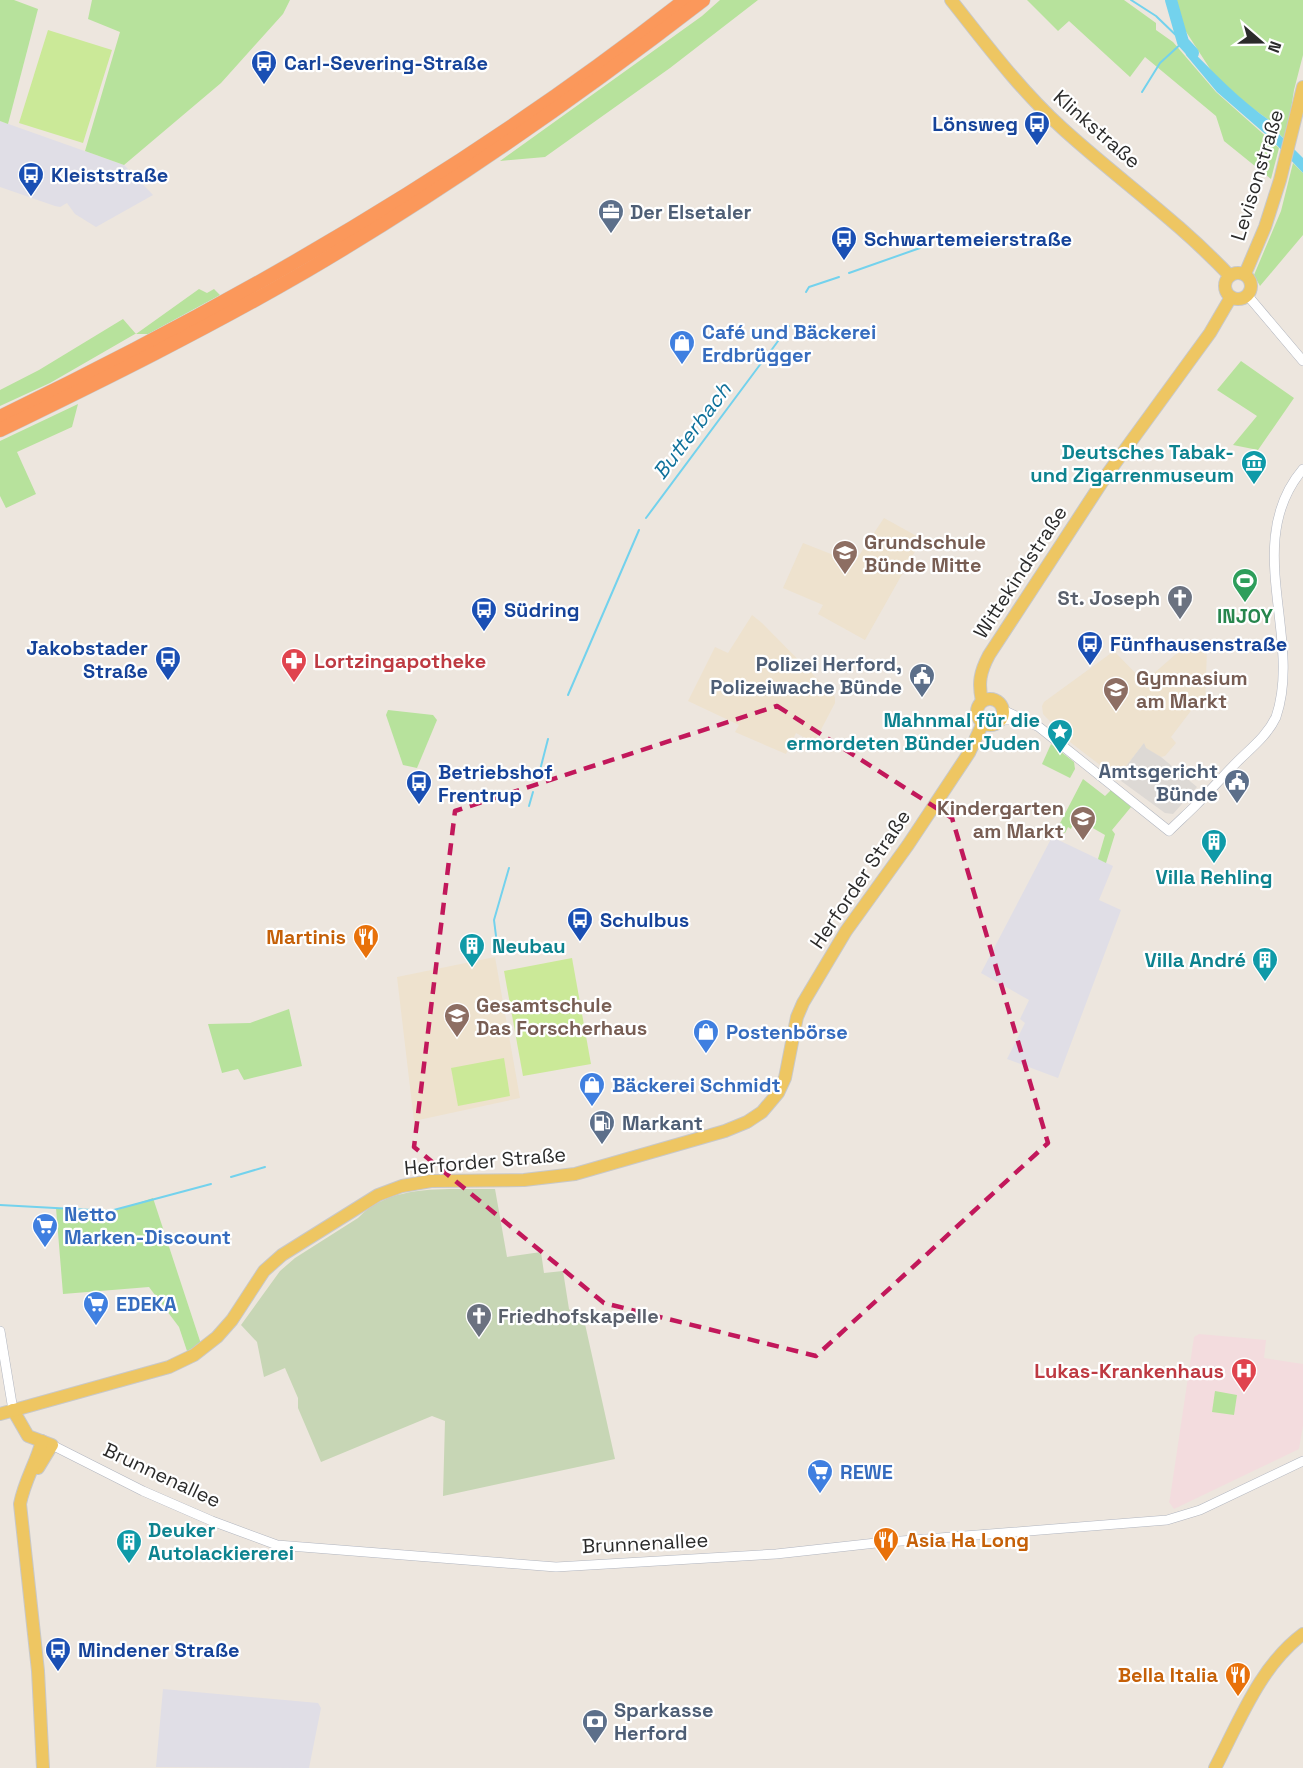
<svg xmlns="http://www.w3.org/2000/svg" width="1303" height="1768" viewBox="0 0 1303 1768" font-family="'Space Grotesk',sans-serif">
<style>
.industrial{fill:#e0dee6}
.education{fill:#eee2ce}
.medical{fill:#f3dcde}
.green{fill:#b7e29c}
.cemetery{fill:#c7d6b5}
.pitch{fill:#cbe998}
.plaza{fill:#ddd9d5}
.water{fill:#73d2ed}
.lines{fill:none;stroke-linecap:round;stroke-linejoin:round}
.stream{stroke:#73d2ed;stroke-width:2}
.river{stroke:#73d2ed;stroke-width:12}
.minor-casing{stroke:#b1b5bf;stroke-width:10}
.major-casing{stroke:#c8c8c8;stroke-width:14}
.highway-casing{stroke:#c8c8c8;stroke-width:15}
.minor{stroke:#fff;stroke-width:9}
.major{stroke:#eec662;stroke-width:12}
.highway{stroke:#fb985b;stroke-width:14}
.marked{fill:none;stroke:#c2185b;stroke-width:4.5;stroke-dasharray:12 8;stroke-linejoin:round}
.labels{text-anchor:middle;stroke-width:4.5;stroke-linejoin:round;paint-order:stroke}
.transit-label{font-size:20px;font-weight:bold;fill:#164399;stroke:#fff;text-anchor:start}
.street-label{font-size:20px;fill:#2b2b2b;stroke:#fff}
.service-label{font-size:20px;font-weight:bold;fill:#4e5e75;stroke:#fff;text-anchor:start}
.shop-label{font-size:20px;font-weight:bold;fill:#366cbe;stroke:#fff;text-anchor:start}
.culture-label{font-size:20px;font-weight:bold;fill:#0d838f;stroke:#fff;text-anchor:end}
.education-label{font-size:20px;font-weight:bold;fill:#785e54;stroke:#fff;text-anchor:start}
.worship-label{font-size:20px;font-weight:bold;fill:#5b616d;stroke:#fff;text-anchor:end}
.leisure-label{font-size:20px;font-weight:bold;fill:#27864d;stroke:#fff}
.health-label{font-size:20px;font-weight:bold;fill:#be3a42;stroke:#fff;text-anchor:start}
.food-label{font-size:20px;font-weight:bold;fill:#c56008;stroke:#fff;text-anchor:end}
.water-label{font-size:21px;font-style:italic;fill:#10729b;stroke:#fff}
</style>
<rect width="100%" height="100%" fill="#ede6de"/>
<g class="industrial">
<polygon points="0,121 124,165 153,195 96,227 75,214 67,203 60,207 55,206 0,187"/>
<polygon points="1052,837 1113,866 1099,900 1121,910 1058,1078 1007,1059 1025,1023 1020,1019 1029,1000 981,973"/>
<polygon points="163,1689 318,1703 321,1708 309,1768 156,1767"/>
</g>
<g class="education">
<polygon points="884,518 922,539 865,640 818,614 823,605 783,588 803,543 854,563"/>
<polygon points="752,615 762,623 835,697 835,703 814,743 796,733 786,754 735,732 739,725 688,701 715,647 728,653"/>
<polygon points="1184,647 1207,649 1205,706 1195,706 1190,712 1171,737 1176,743 1165,756 1161,757 1152,752 1145,748 1144,743 1117,778 1070,742 1043,714 1042,706 1044,702 1114,651 1144,682"/>
<polygon points="495,957 520,1098 414,1121 397,977"/>
</g>
<polygon class="medical" points="1199,1334 1266,1340 1264,1358 1303,1364 1303,1425 1299,1449 1174,1509 1169,1502 1170,1498 1194,1337"/>
<g class="green">
<polygon points="0,0 14,0 38,9 8,124 0,121"/>
<polygon points="92,0 290,0 283,14 221,83 124,165 85,151 120,32 88,19"/>
<polygon points="720,0 758,0 670,68 545,157 500,161 702,16"/>
<polygon points="1027,0 1124,0 1156,23 1156,30 1173,42 1216,92 1279,148 1271,179 1224,141 1216,116 1145,57 1130,77 1069,21 1058,31"/>
<polygon points="1176,0 1303,0 1303,55 1294,90 1286,141 1275,129 1276,125 1248,105 1214,75 1183,27"/>
<polygon points="1293,163 1303,173 1303,235 1260,286 1254,275 1281,211"/>
<polygon points="199,289 207,293 214,289 220,295 148,334 135,334 50,383 0,406 0,390 39,370 123,319 136,334"/>
<polygon points="1241,361 1294,398 1258,450 1233,445 1257,416 1217,390"/>
<polygon points="78,404 72,427 17,452 36,494 6,508 0,496 0,441"/>
<polygon points="388,710 433,715 437,720 417,768 403,765 386,715"/>
<polygon points="1051,744 1074,762 1075,769 1070,778 1042,764"/>
<polygon points="1083,779 1105,796 1111,790 1131,807 1112,830 1115,834 1106,863 1098,859 1105,835 1091,827 1087,834 1073,824 1071,829 1068,827 1065,833 1057,829"/>
<polygon points="289,1009 302,1066 244,1080 238,1069 222,1073 208,1024 250,1023"/>
<polygon points="153,1198 201,1344 187,1351 179,1327 149,1287 63,1294 56,1208 111,1212"/>
<polygon points="1215,1391 1237,1395 1234,1415 1212,1412"/>
</g>
<path class="cemetery" d="M495 1189 507 1257 541 1252 544 1273 563 1271 569 1309 575 1315H583L615 1459 443 1496 445 1421 432 1416 321 1462 298 1408V1398L285 1368 264 1377 257 1342 241 1325 280 1271 295 1258 358 1218C392 1182 450 1190 495 1189Z"/>
<g class="pitch">
<polygon points="48,30 112,50 83,143 19,123"/>
<polygon points="572,958 591,1064 523,1076 504,971"/>
<polygon points="504,1058 510,1096 458,1106 451,1068"/>
</g>
<polygon class="plaza" points="1144,743 1146,748 1161,757 1197,787 1173,814 1165,813 1117,778"/>
<path class="water" d="M1184 43C1214 72 1241 102 1276 125L1275 130 1303 158V173L1271 139 1217 92 1186 55Z"/>
<g class="lines">
<g class="stream">
<polyline points="1131,0 1156,16 1183,42 1160,63 1142,92"/>
<polyline points="849,273 920,248"/>
<polyline points="806,292 809,287 839,277"/>
<polyline points="770,352 789,326"/>
<polyline points="646,518 762,362"/>
<polyline points="568,695 639,530"/>
<polyline points="538,778 548,739"/>
<polyline points="529,806 533,792"/>
<polyline points="497,944 494,920 509,868"/>
<polyline points="231,1177 265,1167"/>
<polyline points="0,1205 110,1211 211,1184"/>
</g>
<polyline class="river" points="1171,0 1183,42 1193,53"/>
<defs>
<g id="minor">
<polyline points="1248,296 1303,361"/>
<path d="M1003 710 1039 727 1169 831C1178 822 1187 814 1196 805 1210 791 1223 776 1237 762 1251 748 1267 736 1276 717 1303 638 1241 542 1303 469"/>
<polyline points="999,720 1024,720"/>
<polyline points="0,1331 13,1410"/>
<polyline points="52,1445 143,1491 212,1521 277,1545 556,1567 776,1554 876,1543 1167,1520 1200,1510 1303,1461"/>
</g>
<g id="major">
<path d="M951 0C986 44 1020 90 1062 128 1118 179 1177 220 1230 276"/>
<circle cx="1238" cy="286" r="13"/>
<polyline points="1245,274 1265,227 1280,180 1303,87"/>
<circle cx="990" cy="712" r="13"/>
<path d="M982 701C978 683 980 672 989 655L1108 473 1210 333 1231 297"/>
<polyline points="13,1410 28,1436 52,1445 38,1468"/>
<polyline points="0,1414 169,1367 194,1355 217,1337 232,1320 264,1271 282,1255 378,1195 402,1186 431,1181 524,1180 575,1174 725,1131 747,1122 762,1112 778,1093 785,1078 797,1017 803,1003 846,931 908,845 969,753 983,723"/>
<path d="M42 1441C36 1463 24 1482 20 1504L38 1671 43 1768"/>
<path d="M1215 1768C1239 1722 1260 1666 1303 1634"/>
</g>
<g id="highway">
<path d="M0 417C241 301 474 166 685 0"/>
<path d="M0 430C103 380 206 329 306 271 444 190 576 98 703 0"/>
</g>
</defs>
<use href="#minor" class="minor-casing"/>
<use href="#major" class="major-casing"/>
<use href="#highway" class="highway-casing"/>
<use href="#minor" class="minor"/>
<use href="#major" class="major"/>
<use href="#highway" class="highway"/>
</g>
<path class="marked" d="M777 706 952 818 1048 1143 816 1356 604 1303 414 1147 455 811Z"/>
<defs>
<symbol id="bus-pin" viewBox="-11 -11 22 30"><path d="M0 17L-7.5 6A9.5 9.5 0 1 1 7.5 6Z" fill="#1a4fb4" stroke="#fff"/><path d="M-5-6H5V4H4V6H2V4H-2V6H-4V4H-5ZM-3.5-4V0h7V-4ZM-3.5 1.2v1.5H-2V1.2ZM2 1.2v1.5H3.5V1.2Z" fill="#fff"/></symbol>
<symbol id="office-pin" viewBox="-11 -11 22 30"><path d="M0 17L-7.5 6A9.5 9.5 0 1 1 7.5 6Z" fill="#5c6f8a" stroke="#fff"/><path d="M-6-3h4V-5.5h4V-3h4V5H-6ZM-1-4.5V-3h2v-1.5ZM-6 0V1H6V0Z" fill="#fff"/></symbol>
<symbol id="shop-pin" viewBox="-11 -11 22 30"><path d="M0 17L-7.5 6A9.5 9.5 0 1 1 7.5 6Z" fill="#3f7fe0" stroke="#fff"/><path d="M-5-2.5h2.3a2.7 3.5 0 0 1 5.4 0H5L5.5 6h-11ZM-1.5-2.5h3a1.5 2.3 0 0 0-3 0Z" fill="#fff"/></symbol>
<symbol id="museum-pin" viewBox="-11 -11 22 30"><path d="M0 17L-7.5 6A9.5 9.5 0 1 1 7.5 6Z" fill="#0f9aa8" stroke="#fff"/><path d="M0-6L6-3V-2H-6V-3ZM-5-1h2V3h-2ZM-1-1h2V3h-2ZM3-1h2V3H3ZM-6 4H6V6H-6Z" fill="#fff"/></symbol>
<symbol id="school-pin" viewBox="-11 -11 22 30"><path d="M0 17L-7.5 6A9.5 9.5 0 1 1 7.5 6Z" fill="#8d6e63" stroke="#fff"/><path d="M0-5L7-2L0 1L-7-2ZM-4 1L0 2.5L4 1V4Q0 6-4 4Z" fill="#fff"/></symbol>
<symbol id="stadium-pin" viewBox="-11 -11 22 30"><path d="M0 17L-7.5 6A9.5 9.5 0 1 1 7.5 6Z" fill="#2e9e5b" stroke="#fff"/><path d="M0-5a6.5 5 0 1 0 0 10a6.5 5 0 1 0 0-10ZM-3.5-1.8h7v3.6h-7Z" fill="#fff"/></symbol>
<symbol id="church-pin" viewBox="-11 -11 22 30"><path d="M0 17L-7.5 6A9.5 9.5 0 1 1 7.5 6Z" fill="#6b7280" stroke="#fff"/><path d="M-1.2-6h2.4v3.5h3.3v2.4h-3.3V6h-2.4V-.1h-3.3v-2.4h3.3Z" fill="#fff"/></symbol>
<symbol id="pharmacy-pin" viewBox="-11 -11 22 30"><path d="M0 17L-7.5 6A9.5 9.5 0 1 1 7.5 6Z" fill="#e0444e" stroke="#fff"/><path d="M-2-6h4v4h4v4h-4v4h-4v-4h-4v-4h4Z" fill="#fff"/></symbol>
<symbol id="civic-pin" viewBox="-11 -11 22 30"><path d="M0 17L-7.5 6A9.5 9.5 0 1 1 7.5 6Z" fill="#5c6f8a" stroke="#fff"/><path d="M-.6-6.5H3V-4.5H.6V-3L4-1V1h2V6H-6V1h2V-1L-.6-3ZM-1.2 2.5V6h2.4V2.5Z" fill="#fff"/></symbol>
<symbol id="sight-pin" viewBox="-11 -11 22 30"><path d="M0 17L-7.5 6A9.5 9.5 0 1 1 7.5 6Z" fill="#0f9aa8" stroke="#fff"/><path d="M0-6L1.8-2.2L6-1.7L2.9 1.2L3.7 5.4L0 3.3L-3.7 5.4L-2.9 1.2L-6-1.7L-1.8-2.2Z" fill="#fff"/></symbol>
<symbol id="building-pin" viewBox="-11 -11 22 30"><path d="M0 17L-7.5 6A9.5 9.5 0 1 1 7.5 6Z" fill="#0f9aa8" stroke="#fff"/><path d="M-4-6H4V6H1V3H-1V6H-4ZM-2.5-4.3h1.7v1.8h-1.7ZM.8-4.3h1.7v1.8H.8ZM-2.5-1h1.7V.8h-1.7ZM.8-1h1.7V.8H.8Z" fill="#fff"/></symbol>
<symbol id="restaurant-pin" viewBox="-11 -11 22 30"><path d="M0 17L-7.5 6A9.5 9.5 0 1 1 7.5 6Z" fill="#e8710a" stroke="#fff"/><path d="M-5-6h1v4h1v-4h1v4h1v-4h1v5L-1.5 .5V6h-2V.5L-5-1ZM5-6V6H3V1.5H1.5Q1.5-4 5-6Z" fill="#fff"/></symbol>
<symbol id="fuel-pin" viewBox="-11 -11 22 30"><path d="M0 17L-7.5 6A9.5 9.5 0 1 1 7.5 6Z" fill="#5c6f8a" stroke="#fff"/><path d="M-5.5-6h7V0h2V4h1.3V-2.5L3-4.5l.8-.8L6-3V5H2.5V1h-1V6h-7ZM-4.2-4.7v3.2H.2V-4.7Z" fill="#fff"/></symbol>
<symbol id="supermarket-pin" viewBox="-11 -11 22 30"><path d="M0 17L-7.5 6A9.5 9.5 0 1 1 7.5 6Z" fill="#3f7fe0" stroke="#fff"/><path d="M-6-5.5h2.5l.6 2H6L4.5 2H-2.5L-4.4-4H-6ZM-1.5 3.2a1.3 1.3 0 1 0 .1 0ZM3 3.2a1.3 1.3 0 1 0 .1 0Z" fill="#fff"/></symbol>
<symbol id="hospital-pin" viewBox="-11 -11 22 30"><path d="M0 17L-7.5 6A9.5 9.5 0 1 1 7.5 6Z" fill="#e0444e" stroke="#fff"/><path d="M-5-5h3v3.5h4V-5h3V5h-3V1.5h-4V5h-3Z" fill="#fff"/></symbol>
<symbol id="bank-pin" viewBox="-11 -11 22 30"><path d="M0 17L-7.5 6A9.5 9.5 0 1 1 7.5 6Z" fill="#5c6f8a" stroke="#fff"/><path d="M-6-4H6V4H-6ZM0-2.3a2.3 2.3 0 1 0 0 4.6a2.3 2.3 0 1 0 0-4.6Z" fill="#fff"/></symbol>
</defs>
<g fill-rule="evenodd">
<use href="#bus-pin" x="249" y="48" width="30" height="40"/>
<use href="#bus-pin" x="1022" y="109" width="30" height="40"/>
<use href="#bus-pin" x="16" y="160" width="30" height="40"/>
<use href="#office-pin" x="596" y="197" width="30" height="40"/>
<use href="#bus-pin" x="829" y="224" width="30" height="40"/>
<use href="#shop-pin" x="667" y="328" width="30" height="40"/>
<use href="#museum-pin" x="1239" y="448" width="30" height="40"/>
<use href="#school-pin" x="830" y="538" width="30" height="40"/>
<use href="#stadium-pin" x="1230" y="566" width="30" height="40"/>
<use href="#church-pin" x="1165" y="583" width="30" height="40"/>
<use href="#bus-pin" x="469" y="595" width="30" height="40"/>
<use href="#bus-pin" x="1075" y="629" width="30" height="40"/>
<use href="#bus-pin" x="153" y="644" width="30" height="40"/>
<use href="#pharmacy-pin" x="279" y="646" width="30" height="40"/>
<use href="#civic-pin" x="907" y="661" width="30" height="40"/>
<use href="#school-pin" x="1101" y="675" width="30" height="40"/>
<use href="#sight-pin" x="1045" y="717" width="30" height="40"/>
<use href="#civic-pin" x="1222" y="767" width="30" height="40"/>
<use href="#bus-pin" x="404" y="768" width="30" height="40"/>
<use href="#school-pin" x="1068" y="804" width="30" height="40"/>
<use href="#building-pin" x="1199" y="827" width="30" height="40"/>
<use href="#bus-pin" x="565" y="905" width="30" height="40"/>
<use href="#restaurant-pin" x="351" y="922" width="30" height="40"/>
<use href="#building-pin" x="457" y="931" width="30" height="40"/>
<use href="#building-pin" x="1250" y="945" width="30" height="40"/>
<use href="#school-pin" x="442" y="1001" width="30" height="40"/>
<use href="#shop-pin" x="691" y="1017" width="30" height="40"/>
<use href="#shop-pin" x="577" y="1070" width="30" height="40"/>
<use href="#fuel-pin" x="587" y="1108" width="30" height="40"/>
<use href="#supermarket-pin" x="30" y="1211" width="30" height="40"/>
<use href="#supermarket-pin" x="81" y="1289" width="30" height="40"/>
<use href="#church-pin" x="464" y="1301" width="30" height="40"/>
<use href="#hospital-pin" x="1229" y="1356" width="30" height="40"/>
<use href="#supermarket-pin" x="805" y="1457" width="30" height="40"/>
<use href="#restaurant-pin" x="871" y="1525" width="30" height="40"/>
<use href="#building-pin" x="114" y="1527" width="30" height="40"/>
<use href="#bus-pin" x="43" y="1635" width="30" height="40"/>
<use href="#restaurant-pin" x="1223" y="1660" width="30" height="40"/>
<use href="#bank-pin" x="580" y="1707" width="30" height="40"/>
</g>
<g class="labels">
<g class="transit-label">
<text x="284" y="70">Carl-Severing-Straße</text>
<text x="1018" y="131" text-anchor="end">Lönsweg</text>
<text x="51" y="182">Kleiststraße</text>
<text x="864" y="246">Schwartemeierstraße</text>
<text x="504" y="617">Südring</text>
<text x="1110" y="651">Fünfhausenstraße</text>
<text x="148" y="655" text-anchor="end">Jakobstader<tspan x="148" dy="23">Straße</tspan></text>
<text x="438" y="779">Betriebshof<tspan x="438" dy="23">Frentrup</tspan></text>
<text x="600" y="927">Schulbus</text>
<text x="78" y="1657">Mindener Straße</text>
</g>
<g class="street-label">
<text transform="translate(1097 129) rotate(41)" y="7">Klinkstraße</text>
<text transform="translate(1257 175) rotate(-73)" y="7">Levisonstraße</text>
<text transform="translate(1020 572) rotate(-57)" y="7">Wittekindstraße</text>
<text transform="translate(860 879) rotate(-56)" y="7">Herforder Straße</text>
<text transform="translate(485 1161) rotate(-5)" y="7">Herforder Straße</text>
<text transform="translate(162 1475) rotate(25)" y="7">Brunnenallee</text>
<text transform="translate(645 1543) rotate(-3)" y="7">Brunnenallee</text>
</g>
<g class="service-label">
<text x="630" y="219">Der Elsetaler</text>
<text x="902" y="671" text-anchor="end">Polizei Herford,<tspan x="902" dy="23">Polizeiwache Bünde</tspan></text>
<text x="1218" y="778" text-anchor="end">Amtsgericht<tspan x="1218" dy="23">Bünde</tspan></text>
<text x="622" y="1130">Markant</text>
<text x="614" y="1717">Sparkasse<tspan x="614" dy="23">Herford</tspan></text>
</g>
<g class="shop-label">
<text x="702" y="339">Café und Bäckerei<tspan x="702" dy="23">Erdbrügger</tspan></text>
<text x="726" y="1039">Postenbörse</text>
<text x="612" y="1092">Bäckerei Schmidt</text>
<text x="64" y="1221">Netto<tspan x="64" dy="23">Marken-Discount</tspan></text>
<text x="116" y="1311">EDEKA</text>
<text x="840" y="1479">REWE</text>
</g>
<g class="culture-label">
<text x="1234" y="459">Deutsches Tabak-<tspan x="1234" dy="23">und Zigarrenmuseum</tspan></text>
<text x="1040" y="727">Mahnmal für die<tspan x="1040" dy="23">ermordeten Bünder Juden</tspan></text>
<text x="1214" y="884" text-anchor="middle">Villa Rehling</text>
<text x="492" y="953" text-anchor="start">Neubau</text>
<text x="1246" y="967">Villa André</text>
<text x="148" y="1537" text-anchor="start">Deuker<tspan x="148" dy="23">Autolackiererei</tspan></text>
</g>
<g class="education-label">
<text x="864" y="549">Grundschule<tspan x="864" dy="23">Bünde Mitte</tspan></text>
<text x="1136" y="685">Gymnasium<tspan x="1136" dy="23">am Markt</tspan></text>
<text x="1064" y="815" text-anchor="end">Kindergarten<tspan x="1064" dy="23">am Markt</tspan></text>
<text x="476" y="1012">Gesamtschule<tspan x="476" dy="23">Das Forscherhaus</tspan></text>
</g>
<g class="worship-label">
<text x="1160" y="605">St. Joseph</text>
<text x="498" y="1323" text-anchor="start">Friedhofskapelle</text>
</g>
<g class="leisure-label">
<text x="1245" y="623">INJOY</text>
</g>
<g class="health-label">
<text x="314" y="668">Lortzingapotheke</text>
<text x="1224" y="1378" text-anchor="end">Lukas-Krankenhaus</text>
</g>
<g class="food-label">
<text x="346" y="944">Martinis</text>
<text x="906" y="1547" text-anchor="start">Asia Ha Long</text>
<text x="1218" y="1682">Bella Italia</text>
</g>
<g class="water-label">
<text transform="translate(692 431) rotate(-53)" y="7">Butterbach</text>
</g>
</g>
<g transform="translate(1261 42) rotate(110)" stroke="#ffffff" stroke-width="4.5" paint-order="stroke">
<path d="M0-4.5L10 22L0 15L-10 22Z" fill="#2b2b2b"/>
<text y="-9" font-size="16" font-weight="bold" text-anchor="middle" fill="#2b2b2b">N</text>
</g>
</svg>
